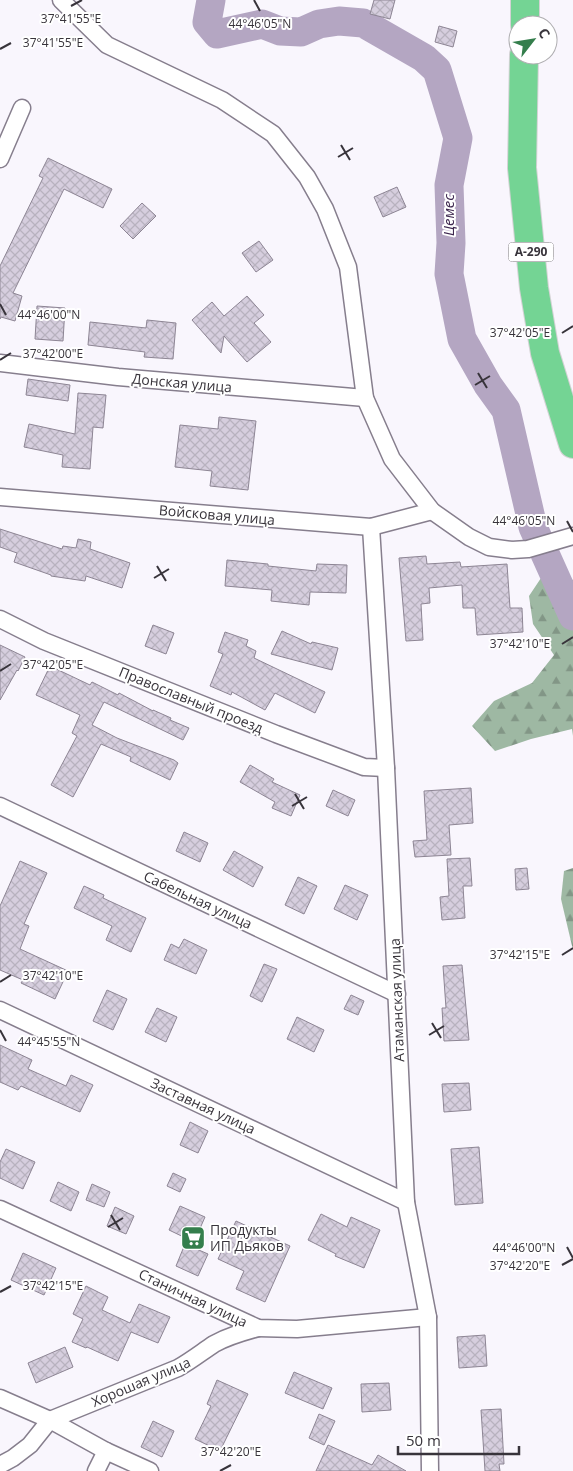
<svg xmlns="http://www.w3.org/2000/svg" width="573" height="1471" viewBox="0 0 573 1471" font-family="'Open Sans',sans-serif">
<style>
.forest{fill:url(#forest-firs)}
.lines{fill:none;stroke-linecap:round;stroke-linejoin:round}
.river{stroke:#b4a6c2;stroke-width:29}
.building{fill:url(#building-cross-hatch);stroke:#8d8594}
.minor-casing{stroke:#867e8d;stroke-width:19}
.trunk-casing{stroke:#d3d2d4;stroke-width:30}
.minor{stroke:#fff;stroke-width:16}
.trunk{stroke:#74d494;stroke-width:28}
.ticks{fill:none;stroke:#38343b;stroke-width:2}
.labels{text-anchor:middle;stroke-width:4;stroke-linejoin:round;paint-order:stroke}
.shield{fill:#fff;stroke:#747176;stroke-width:1}
.shield-label{font-size:12px;font-weight:bold;fill:#38343b}
.street-label{font-size:14px;fill:#38343b;stroke:#fff}
.poi-label{font-size:14px;fill:#38343b;stroke:#fff;text-anchor:start}
.water-label{font-size:15px;font-style:italic;fill:#3f2950;stroke:#fff}
.ticks-label{font-size:12px;text-anchor:middle;fill:#38343b;stroke:#fff;stroke-width:4;stroke-linejoin:round;paint-order:stroke}
</style>
<defs>
<pattern id="forest-firs" width="22" height="20" patternUnits="userSpaceOnUse" patternTransform="scale(1.25)"><rect width="22" height="20" fill="#9eb8a3"/><path d="M5 1l3.5 6h-7zM16 11l3.5 6h-7z" fill="#829686"/></pattern>
<pattern id="building-cross-hatch" width="8" height="8" patternUnits="userSpaceOnUse" patternTransform="scale(1.25)"><rect width="8" height="8" fill="#d6cede"/><path d="M0 0l8 8M0 8l8-8" fill="none" stroke="#b8b2bf"/></pattern>
</defs>
<rect width="100%" height="100%" fill="#f9f6fd"/>
<g class="forest">
<polygon points="543,575 561,575 573,580 573,736 572,729 531,739 495,751 472,726 494,701 532,683 554,655 533,624 529,596"/>
<polygon points="573,868 573,950 561,899 564,871"/>
</g>
<g class="lines">
<polyline class="river" points="211,0 207,22 217,34 262,24 280,31 301,32 319,24 339,21 363,23 424,58 437,70 458,138 449,185 451,243 449,274 462,339 488,385 506,410 533,527 573,616"/>
</g>
<g class="building">
<polygon points="374,0 395,0 390,19 370,14"/>
<polygon points="439,26 457,31 453,47 435,42"/>
<polygon points="48,158 112,189 103,208 64,189 13,293 22,296 15,321 1,317 0,319 0,266 43,178 39,176"/>
<polygon points="397,187 406,207 383,217 374,197"/>
<polygon points="142,203 156,216 133,239 120,226"/>
<polygon points="259,241 273,260 256,272 242,253"/>
<polygon points="247,296 264,315 254,323 271,342 247,362 224,336 221,353 192,320 212,302 224,316"/>
<polygon points="37,306 65,308 63,341 35,339"/>
<polygon points="147,320 176,323 173,359 144,357 145,352 88,345 90,322 146,328"/>
<polygon points="28,379 70,385 68,401 26,395"/>
<polygon points="78,393 106,395 103,428 93,427 90,469 62,467 63,455 24,447 29,424 75,434"/>
<polygon points="219,417 256,421 248,490 210,486 212,471 175,467 180,425 218,429"/>
<polygon points="0,529 62,549 63,546 76,548 78,539 91,542 90,549 130,563 122,588 86,576 85,581 51,576 51,575 14,562 17,553 0,547"/>
<polygon points="426,556 427,564 460,562 461,567 507,564 510,608 522,608 523,632 477,635 475,608 463,608 462,585 429,588 430,603 421,604 423,640 406,641 399,558"/>
<polygon points="227,560 268,564 268,566 316,571 317,564 347,565 346,593 310,592 309,605 271,601 272,590 225,586"/>
<polygon points="153,625 174,633 166,654 145,646"/>
<polygon points="282,631 311,644 312,642 338,648 332,670 271,654"/>
<polygon points="225,632 248,640 246,646 256,651 254,658 325,692 315,713 275,693 265,710 232,692 231,695 210,686 223,654 218,652"/>
<polygon points="0,645 25,657 18,671 17,670 0,700"/>
<polygon points="50,666 90,685 92,682 118,695 119,693 153,711 153,710 171,718 170,720 189,728 183,740 104,702 92,725 117,738 174,760 178,763 170,780 130,761 131,757 101,744 73,797 51,785 77,736 72,733 80,715 36,695"/>
<polygon points="250,765 274,779 272,782 300,795 291,816 272,808 275,802 240,782"/>
<polygon points="471,788 473,823 449,825 451,855 415,857 413,841 427,840 424,791"/>
<polygon points="333,790 355,800 348,816 326,806"/>
<polygon points="184,832 208,843 200,862 176,851"/>
<polygon points="234,851 263,867 253,887 223,870"/>
<polygon points="470,858 472,886 463,886 465,918 442,920 440,897 449,896 447,859"/>
<polygon points="20,861 47,873 24,924 29,926 20,949 68,971 55,999 21,983 23,980 0,970 0,906"/>
<polygon points="527,868 529,889 516,890 515,869"/>
<polygon points="298,877 317,886 304,914 285,905"/>
<polygon points="345,885 368,895 357,920 334,909"/>
<polygon points="84,886 104,895 103,898 146,918 131,952 106,940 112,926 74,908"/>
<polygon points="184,939 207,950 196,974 164,960 171,944 179,948"/>
<polygon points="264,964 277,969 262,1002 250,996"/>
<polygon points="462,965 469,1040 444,1041 442,1008 446,1008 443,966"/>
<polygon points="107,990 127,999 113,1030 93,1021"/>
<polygon points="351,995 364,1001 358,1015 344,1009"/>
<polygon points="157,1008 177,1017 166,1042 145,1032"/>
<polygon points="297,1017 324,1030 314,1052 287,1039"/>
<polygon points="0,1045 32,1060 28,1069 66,1086 71,1075 93,1085 80,1112 21,1086 18,1090 0,1082"/>
<polygon points="469,1083 471,1110 444,1112 442,1084"/>
<polygon points="190,1122 208,1131 198,1153 180,1145"/>
<polygon points="479,1147 483,1203 455,1205 451,1149"/>
<polygon points="6,1149 35,1162 23,1189 0,1178 0,1162"/>
<polygon points="173,1173 186,1179 180,1192 167,1186"/>
<polygon points="58,1182 79,1192 71,1211 50,1201"/>
<polygon points="92,1184 110,1192 104,1207 86,1200"/>
<polygon points="180,1206 205,1217 194,1242 169,1230"/>
<polygon points="115,1207 134,1216 126,1234 107,1226"/>
<polygon points="321,1214 347,1227 351,1217 380,1230 364,1268 335,1256 336,1254 308,1240"/>
<polygon points="236,1221 290,1246 265,1302 236,1289 244,1271 218,1259"/>
<polygon points="185,1244 208,1254 198,1276 176,1266"/>
<polygon points="23,1253 56,1268 44,1295 11,1280"/>
<polygon points="86,1286 108,1297 102,1310 130,1323 139,1304 170,1317 158,1343 131,1332 118,1361 87,1347 86,1348 72,1342 83,1319 73,1314"/>
<polygon points="485,1335 487,1366 459,1368 457,1337"/>
<polygon points="65,1347 73,1367 36,1383 28,1363"/>
<polygon points="294,1372 332,1388 323,1409 285,1393"/>
<polygon points="217,1380 248,1394 220,1451 195,1439 211,1406 207,1404"/>
<polygon points="389,1383 391,1410 362,1412 361,1384"/>
<polygon points="501,1409 504,1464 499,1464 500,1471 485,1471 481,1410"/>
<polygon points="319,1414 335,1421 324,1445 309,1438"/>
<polygon points="153,1421 174,1431 162,1457 141,1447"/>
<polygon points="328,1445 372,1465 378,1455 406,1471 316,1471"/>
</g>
<g class="lines">
<defs>
<g id="minor">
<polyline points="61,0 107,45 222,100 273,134 307,177 325,209 348,267 365,398 392,459 432,511 469,537 489,547 512,550 528,549 573,536"/>
<polyline points="0,159 22,108"/>
<polyline points="0,363 118,377 365,398"/>
<polyline points="0,497 371,527 432,511"/>
<polyline points="371,527 386,768 406,1202 428,1317 430,1471"/>
<polyline points="0,619 44,641 276,734 364,767 386,768"/>
<polyline points="0,806 397,994"/>
<polyline points="0,1010 406,1202"/>
<polyline points="0,1209 258,1328 297,1329 428,1317"/>
<polyline points="0,1398 50,1420 106,1451 150,1471"/>
<path d="M0 1465 13 1458 30 1445 50 1420 178 1368C192 1360 202 1352 214 1344 228 1336 243 1332 258 1328"/>
<polyline points="96,1471 106,1451"/>
</g>
<g id="trunk">
<polyline points="525,25 525,0"/>
<polyline points="524,55 522,168 534,288 545,353 573,444"/>
</g>
</defs>
<use href="#minor" class="minor-casing"/>
<use href="#trunk" class="trunk-casing"/>
<use href="#minor" class="minor"/>
<use href="#trunk" class="trunk"/>
</g>
<path class="ticks" d="M254 0 260 11M71 6 82 0M0 49 11 43M341 145 350 160M338 157 353 148M0 304 6 315M562 333 573 326M0 360 11 353M478 373 487 388M475 385 490 376M567 521 573 532M157 566 166 581M154 578 169 569M562 644 573 637M0 671 11 664M295 794 304 809M292 806 307 797M562 955 573 948M0 982 11 975M432 1023 441 1038M0 1030 6 1041M429 1035 444 1026M111 1215 120 1230M108 1227 123 1218M567 1247 573 1258M562 1265 573 1259M0 1292 11 1286M220 1471 231 1465"/>
<defs>
<symbol id="supermarket-square" viewBox="-11 -11 22 22"><rect x="-9" y="-9" width="18" height="18" rx="4" fill="#347e4c" stroke="#fff"/><path d="M-6-5.5h2.5l.6 2H6L4.5 2H-2.5L-4.4-4H-6ZM-1.5 3.2a1.3 1.3 0 1 0 .1 0ZM3 3.2a1.3 1.3 0 1 0 .1 0Z" fill="#fff"/></symbol>
</defs>
<g fill-rule="evenodd">
<use href="#supermarket-square" x="179" y="1224" width="28" height="28"/>
</g>
<g class="labels">
<rect class="shield" x="508.5" y="242.5" width="45" height="19" rx="4"/>
<g class="shield-label">
<text x="531" y="256">А-290</text>
</g>
<g class="street-label">
<text transform="translate(182 383) rotate(5)" y="5">Донская улица</text>
<text transform="translate(217 515) rotate(5)" y="5">Войсковая улица</text>
<text transform="translate(191 700) rotate(22)" y="5">Православный проезд</text>
<text transform="translate(198 900) rotate(25)" y="5">Сабельная улица</text>
<text transform="translate(397 1000) rotate(-92)" y="5">Атаманская улица</text>
<text transform="translate(203 1106) rotate(25)" y="5">Заставная улица</text>
<text transform="translate(193 1298) rotate(25)" y="5">Станичная улица</text>
<text transform="translate(141 1382) rotate(-23)" y="5">Хорошая улица</text>
</g>
<g class="poi-label">
<text x="210" y="1235">Продукты<tspan x="210" dy="16">ИП Дьяков</tspan></text>
</g>
<g class="water-label">
<text transform="translate(449 215) rotate(-90)" y="5">Цемес</text>
</g>
</g>
<g class="ticks-label">
<text x="71" y="23">37°41'55"E</text>
<text x="260" y="28">44°46'05"N</text>
<text x="53" y="47">37°41'55"E</text>
<text x="49" y="319">44°46'00"N</text>
<text x="520" y="337">37°42'05"E</text>
<text x="53" y="358">37°42'00"E</text>
<text x="524" y="525">44°46'05"N</text>
<text x="520" y="648">37°42'10"E</text>
<text x="53" y="669">37°42'05"E</text>
<text x="520" y="959">37°42'15"E</text>
<text x="53" y="980">37°42'10"E</text>
<text x="49" y="1046">44°45'55"N</text>
<text x="524" y="1252">44°46'00"N</text>
<text x="520" y="1270">37°42'20"E</text>
<text x="53" y="1290">37°42'15"E</text>
<text x="231" y="1456">37°42'20"E</text>
</g>
<g transform="translate(533 40) rotate(59)"><circle r="24" fill="#ffffff" stroke="#afaeb1"/>
<path d="M0-4L9 19L0 12L-9 19Z" fill="#347e4c"/>
<text y="-8" font-size="14" font-weight="bold" text-anchor="middle" fill="#38343b">С</text>
</g>
<path d="M398 1446v8h121v-8" fill="none" stroke="#38343b" stroke-width="2.5"/>
<text x="406" y="1446" font-size="15" fill="#38343b" stroke="#ffffff" stroke-width="4" paint-order="stroke">50 m</text>
</svg>
